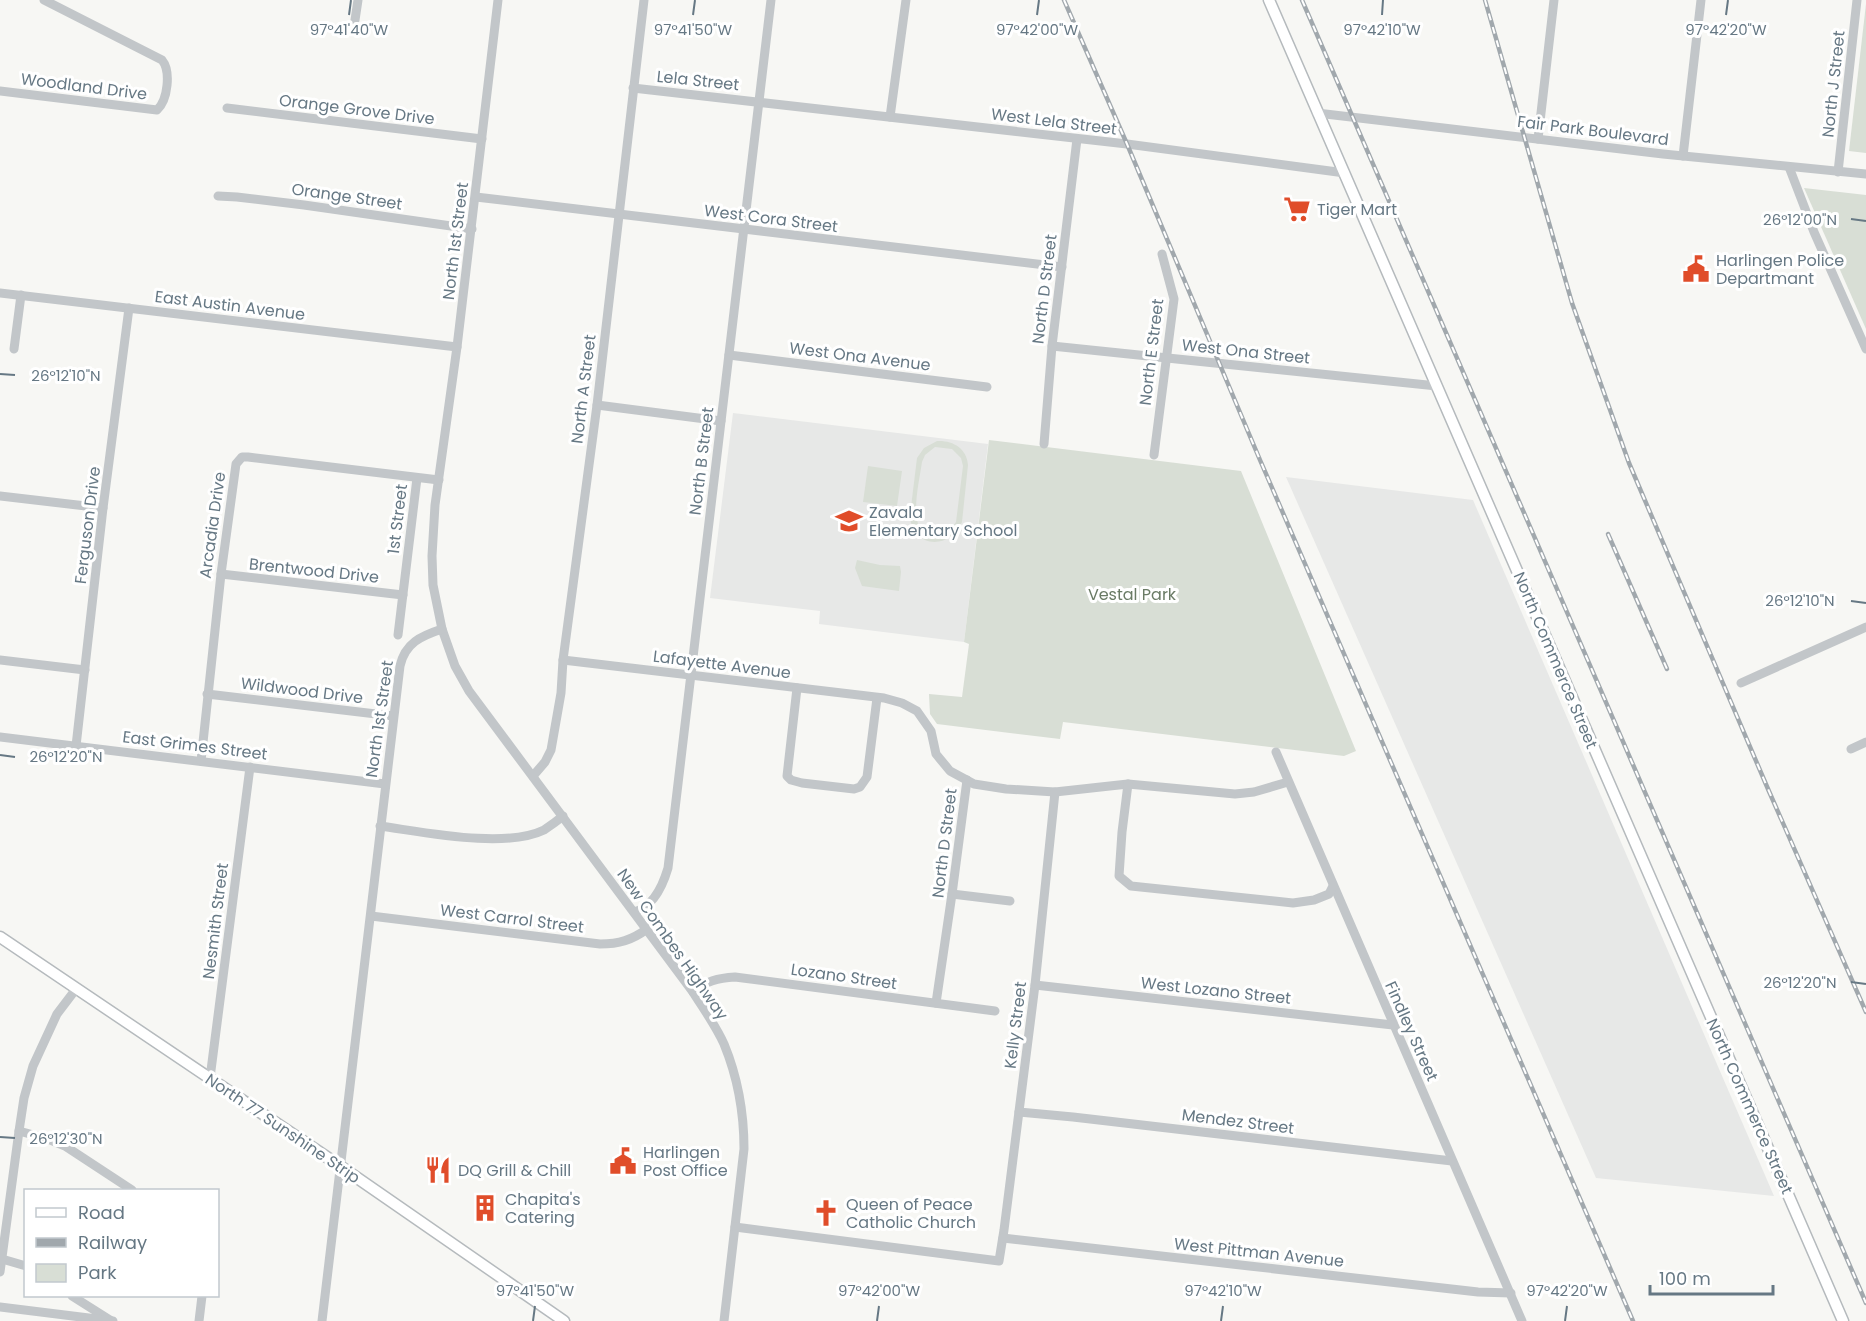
<svg xmlns="http://www.w3.org/2000/svg" width="1866" height="1321" viewBox="0 0 1866 1321" font-family="Poppins,sans-serif">
<style>
.built{fill:#e7e8e7}
.green{fill:#d8ded5;fill-rule:evenodd}
.lines{fill:none;stroke-linecap:round;stroke-linejoin:round}
.major-casing{stroke:#b5babd;stroke-width:13}
.minor{stroke:#c2c6c9;stroke-width:9}
.major{stroke:#fff;stroke-width:10}
.rail-casing{stroke:#a1a8ad;stroke-width:4.5}
.rail{stroke:#fff;stroke-width:2;stroke-dasharray:7;stroke-linecap:butt}
.ticks{fill:none;stroke:#667884;stroke-width:2}
.labels{text-anchor:middle;stroke-width:6;stroke-linejoin:round;paint-order:stroke}
.street-label{font-size:16px;fill:#667884;stroke:#fff}
.poi-label{font-size:16px;fill:#667884;stroke:#fff;text-anchor:start}
.park-label{font-size:16px;fill:#6a7b65;stroke:#fff}
.ticks-label{font-size:15px;text-anchor:middle;fill:#667884;stroke:#fff;stroke-width:6;stroke-linejoin:round;paint-order:stroke}
</style>
<rect width="100%" height="100%" fill="#f7f7f4"/>
<g class="built">
<polygon points="733,413 988,444 964,642 819,624 820,611 710,598"/>
<polygon points="1286,477 1473,500 1774,1196 1596,1178"/>
</g>
<g class="green">
<polygon points="1866,4 1866,153 1849,151"/>
<polygon points="1804,188 1866,195 1866,329"/>
<polygon points="989,440 1241,471 1356,751 1344,756 1063,722 1060,739 937,724 930,714 929,694 962,697 969,644 964,642"/>
<path d="M937 441C952 440 967 448 968 465L962 522C950 551 911 548 910 515L917 458 924 448ZM935 447 952 449 961 458 963 466 956 522 948 533C901 551 919 485 922 462L925 455Z"/>
<polygon points="868,466 902,471 897,506 863,502"/>
<polygon points="857,560 880,565 900,566 901,572 899,591 862,586 855,568"/>
</g>
<g class="lines">
<defs>
<g id="major">
<polyline points="1269,0 1843,1321"/>
<polyline points="0,937 340,1166 564,1321"/>
</g>
</defs>
<use href="#major" class="major-casing"/>
<g class="minor">
<path d="M498 0 457 347 435 505 432 556 433 585 442 629 455 666 469 691 693 992C703 1008 716 1026 724 1044 738 1078 744 1113 744 1149L724 1321"/>
<polyline points="355,20 358,0"/>
<polyline points="633,88 1127,144 1345,173"/>
<path d="M0 91 157 110C168 100 171 71 162 60L44 0"/>
<polyline points="227,108 482,139"/>
<polyline points="1317,113 1663,154 1866,174"/>
<polyline points="890,117 906,0"/>
<polyline points="1538,139 1554,0"/>
<polyline points="1683,156 1701,0"/>
<polyline points="1789,167 1814,232 1866,349"/>
<polyline points="1838,172 1857,0"/>
<polyline points="218,196 237,197 304,205 472,229"/>
<polyline points="476,197 1062,267"/>
<polyline points="0,293 457,347"/>
<polyline points="1052,346 1437,386"/>
<polyline points="14,349 21,295"/>
<polyline points="729,355 987,387"/>
<polyline points="597,405 721,421"/>
<polyline points="1044,444 1052,346 1077,139"/>
<polyline points="1154,455 1174,299 1162,254"/>
<polyline points="0,496 103,508"/>
<polyline points="221,574 403,595"/>
<polyline points="398,635 417,478"/>
<polyline points="0,660 85,670"/>
<polyline points="563,660 884,698 902,703 917,711 931,731 936,754 950,771 974,784 1006,789 1055,792 1128,784 1235,794 1254,792 1288,782"/>
<polyline points="1741,683 1866,627"/>
<polyline points="797,688 787,776 791,780 802,783 854,789 860,787 867,777 877,698"/>
<polyline points="207,694 393,716"/>
<polyline points="0,737 385,784"/>
<polyline points="76,746 103,508 129,308"/>
<polyline points="1851,749 1866,742"/>
<polyline points="1276,752 1522,1321"/>
<polyline points="201,761 221,574 236,464 242,457 248,457 439,480"/>
<polyline points="533,776 545,762 551,750 561,693 563,660 597,405 644,0"/>
<polyline points="1128,784 1122,832 1119,876 1131,886 1293,903 1314,900 1329,894 1333,886"/>
<path d="M380 826C424 832 505 849 544 830 550 826 557 821 563 816"/>
<polyline points="952,894 1010,901"/>
<path d="M634 912C653 907 663 885 668 868L771 0"/>
<path d="M371 916 600 944C619 944 632 940 647 929"/>
<polyline points="1035,985 1393,1025"/>
<path d="M693 992C706 981 718 978 735 977L995 1011"/>
<polyline points="936,1003 952,894 967,780"/>
<polyline points="210,1078 250,767"/>
<polyline points="1019,1112 1073,1117 1452,1161"/>
<polyline points="19,1131 48,1139 65,1146 132,1190"/>
<polyline points="735,1227 999,1261 1004,1230 1035,985 1055,792"/>
<polyline points="1003,1238 1478,1292 1511,1293"/>
<polyline points="2,1259 26,1266"/>
<polyline points="0,1272 19,1131 24,1098 33,1066 57,1014 76,989"/>
<polyline points="72,1296 110,1320"/>
<polyline points="0,1307 113,1321"/>
<polyline points="199,1321 202,1296"/>
<path d="M322 1321 400 666C405 643 421 636 442 629"/>
</g>
<use href="#major" class="major"/>
<defs>
<g id="rail">
<polyline points="1064,0 1127,144 1260,460 1633,1321"/>
<polyline points="1302,0 1866,1303"/>
<polyline points="1485,0 1572,303 1629,463 1768,789 1866,1012"/>
<polyline points="1608,534 1667,669"/>
</g>
</defs>
<use href="#rail" class="rail-casing"/>
<use href="#rail" class="rail"/>
</g>
<path class="ticks" d="M349 15 351 0M693 15 695 0M1037 15 1039 0M1382 15 1383 0M1726 15 1728 0M1851 219 1866 221M0 374 15 375M1851 601 1866 603M0 755 15 757M1851 982 1866 984M0 1137 15 1138M533 1321 535 1306M877 1321 879 1306M1221 1321 1223 1306M1565 1321 1567 1306"/>
<defs>
<symbol id="supermarket-bare" viewBox="-9 -9 18 18"><path d="M-6-5.5h2.5l.6 2H6L4.5 2H-2.5L-4.4-4H-6ZM-1.5 3.2a1.3 1.3 0 1 0 .1 0ZM3 3.2a1.3 1.3 0 1 0 .1 0Z" fill="#e04d2a" stroke="#fff" stroke-width="2.5" paint-order="stroke"/></symbol>
<symbol id="civic-bare" viewBox="-9 -9 18 18"><path d="M-.6-6.5H3V-4.5H.6V-3L4-1V1h2V6H-6V1h2V-1L-.6-3ZM-1.2 2.5V6h2.4V2.5Z" fill="#e04d2a" stroke="#fff" stroke-width="2.5" paint-order="stroke"/></symbol>
<symbol id="school-bare" viewBox="-9 -9 18 18"><path d="M0-5L7-2L0 1L-7-2ZM-4 1L0 2.5L4 1V4Q0 6-4 4Z" fill="#e04d2a" stroke="#fff" stroke-width="2.5" paint-order="stroke"/></symbol>
<symbol id="restaurant-bare" viewBox="-9 -9 18 18"><path d="M-5-6h1v4h1v-4h1v4h1v-4h1v5L-1.5 .5V6h-2V.5L-5-1ZM5-6V6H3V1.5H1.5Q1.5-4 5-6Z" fill="#e04d2a" stroke="#fff" stroke-width="2.5" paint-order="stroke"/></symbol>
<symbol id="building-bare" viewBox="-9 -9 18 18"><path d="M-4-6H4V6H1V3H-1V6H-4ZM-2.5-4.3h1.7v1.8h-1.7ZM.8-4.3h1.7v1.8H.8ZM-2.5-1h1.7V.8h-1.7ZM.8-1h1.7V.8H.8Z" fill="#e04d2a" stroke="#fff" stroke-width="2.5" paint-order="stroke"/></symbol>
<symbol id="church-bare" viewBox="-9 -9 18 18"><path d="M-1.2-6h2.4v3.5h3.3v2.4h-3.3V6h-2.4V-.1h-3.3v-2.4h3.3Z" fill="#e04d2a" stroke="#fff" stroke-width="2.5" paint-order="stroke"/></symbol>
</defs>
<g fill-rule="evenodd">
<use href="#supermarket-bare" x="1278" y="190" width="38" height="38"/>
<use href="#civic-bare" x="1677" y="250" width="38" height="38"/>
<use href="#school-bare" x="830" y="502" width="38" height="38"/>
<use href="#civic-bare" x="604" y="1142" width="38" height="38"/>
<use href="#restaurant-bare" x="419" y="1151" width="38" height="38"/>
<use href="#building-bare" x="466" y="1189" width="38" height="38"/>
<use href="#church-bare" x="807" y="1194" width="38" height="38"/>
</g>
<g class="labels">
<g class="street-label">
<text transform="translate(698 80) rotate(6)" y="6">Lela Street</text>
<text transform="translate(1833 84) rotate(-84)" y="6">North J Street</text>
<text transform="translate(84 86) rotate(7)" y="6">Woodland Drive</text>
<text transform="translate(357 109) rotate(7)" y="6">Orange Grove Drive</text>
<text transform="translate(1054 121) rotate(7)" y="6">West Lela Street</text>
<text transform="translate(1593 130) rotate(7)" y="6">Fair Park Boulevard</text>
<text transform="translate(347 196) rotate(8)" y="6">Orange Street</text>
<text transform="translate(771 218) rotate(7)" y="6">West Cora Street</text>
<text transform="translate(455 241) rotate(-83)" y="6">North 1st Street</text>
<text transform="translate(1044 289) rotate(-83)" y="6">North D Street</text>
<text transform="translate(230 305) rotate(7)" y="6">East Austin Avenue</text>
<text transform="translate(1246 351) rotate(6)" y="6">West Ona Street</text>
<text transform="translate(1151 352) rotate(-83)" y="6">North E Street</text>
<text transform="translate(860 356) rotate(7)" y="6">West Ona Avenue</text>
<text transform="translate(583 389) rotate(-83)" y="6">North A Street</text>
<text transform="translate(701 461) rotate(-83)" y="6">North B Street</text>
<text transform="translate(397 519) rotate(-83)" y="6">1st Street</text>
<text transform="translate(87 525) rotate(-83)" y="6">Ferguson Drive</text>
<text transform="translate(212 525) rotate(-82)" y="6">Arcadia Drive</text>
<text transform="translate(314 570) rotate(6)" y="6">Brentwood Drive</text>
<text transform="translate(1556 660) rotate(67)" y="6">North Commerce Street</text>
<text transform="translate(722 664) rotate(7)" y="6">Lafayette Avenue</text>
<text transform="translate(302 690) rotate(7)" y="6">Wildwood Drive</text>
<text transform="translate(379 719) rotate(-82)" y="6">North 1st Street</text>
<text transform="translate(195 745) rotate(7)" y="6">East Grimes Street</text>
<text transform="translate(944 843) rotate(-83)" y="6">North D Street</text>
<text transform="translate(512 918) rotate(7)" y="6">West Carrol Street</text>
<text transform="translate(215 921) rotate(-83)" y="6">Nesmith Street</text>
<text transform="translate(673 944) rotate(55)" y="6">New Combes Highway</text>
<text transform="translate(844 976) rotate(8)" y="6">Lozano Street</text>
<text transform="translate(1216 990) rotate(6)" y="6">West Lozano Street</text>
<text transform="translate(1015 1025) rotate(-83)" y="6">Kelly Street</text>
<text transform="translate(1412 1031) rotate(66)" y="6">Findley Street</text>
<text transform="translate(1750 1106) rotate(66)" y="6">North Commerce Street</text>
<text transform="translate(1238 1121) rotate(7)" y="6">Mendez Street</text>
<text transform="translate(283 1128) rotate(34)" y="6">North 77 Sunshine Strip</text>
<text transform="translate(1259 1252) rotate(6)" y="6">West Pittman Avenue</text>
</g>
<g class="poi-label">
<text x="1317" y="215">Tiger Mart</text>
<text x="1716" y="266">Harlingen Police<tspan x="1716" dy="18">Departmant</tspan></text>
<text x="869" y="518">Zavala<tspan x="869" dy="18">Elementary School</tspan></text>
<text x="643" y="1158">Harlingen<tspan x="643" dy="18">Post Office</tspan></text>
<text x="458" y="1176">DQ Grill &amp; Chill</text>
<text x="505" y="1205">Chapita's<tspan x="505" dy="18">Catering</tspan></text>
<text x="846" y="1210">Queen of Peace<tspan x="846" dy="18">Catholic Church</tspan></text>
</g>
<g class="park-label">
<text x="1132" y="600">Vestal Park</text>
</g>
</g>
<g class="ticks-label">
<text x="349" y="35">97°41'40"W</text>
<text x="693" y="35">97°41'50"W</text>
<text x="1037" y="35">97°42'00"W</text>
<text x="1382" y="35">97°42'10"W</text>
<text x="1726" y="35">97°42'20"W</text>
<text x="1800" y="225">26°12'00"N</text>
<text x="66" y="381">26°12'10"N</text>
<text x="1800" y="606">26°12'10"N</text>
<text x="66" y="762">26°12'20"N</text>
<text x="1800" y="988">26°12'20"N</text>
<text x="66" y="1144">26°12'30"N</text>
<text x="535" y="1296">97°41'50"W</text>
<text x="879" y="1296">97°42'00"W</text>
<text x="1223" y="1296">97°42'10"W</text>
<text x="1567" y="1296">97°42'20"W</text>
</g>
<rect x="24" y="1189" width="195" height="108" fill="#ffffff" stroke="#c2c9ce" stroke-width="1.5"/>
<rect x="36" y="1208" width="30" height="9" fill="#ffffff" stroke="#c2c9ce" stroke-width="1.5"/>
<text x="78" y="1219" font-size="18" fill="#667884">Road</text>
<rect x="36" y="1238" width="30" height="9" fill="#a1a8ad" stroke="#c2c9ce" stroke-width="1.5"/>
<text x="78" y="1249" font-size="18" fill="#667884">Railway</text>
<rect x="36" y="1264" width="30" height="18" fill="#d8ded5" stroke="#c2c9ce" stroke-width="1.5"/>
<text x="78" y="1279" font-size="18" fill="#667884">Park</text>
<path d="M1650 1285v9h123v-9" fill="none" stroke="#667884" stroke-width="3"/>
<text x="1659" y="1285" font-size="18" fill="#667884" stroke="#ffffff" stroke-width="4.5" paint-order="stroke">100 m</text>
</svg>
